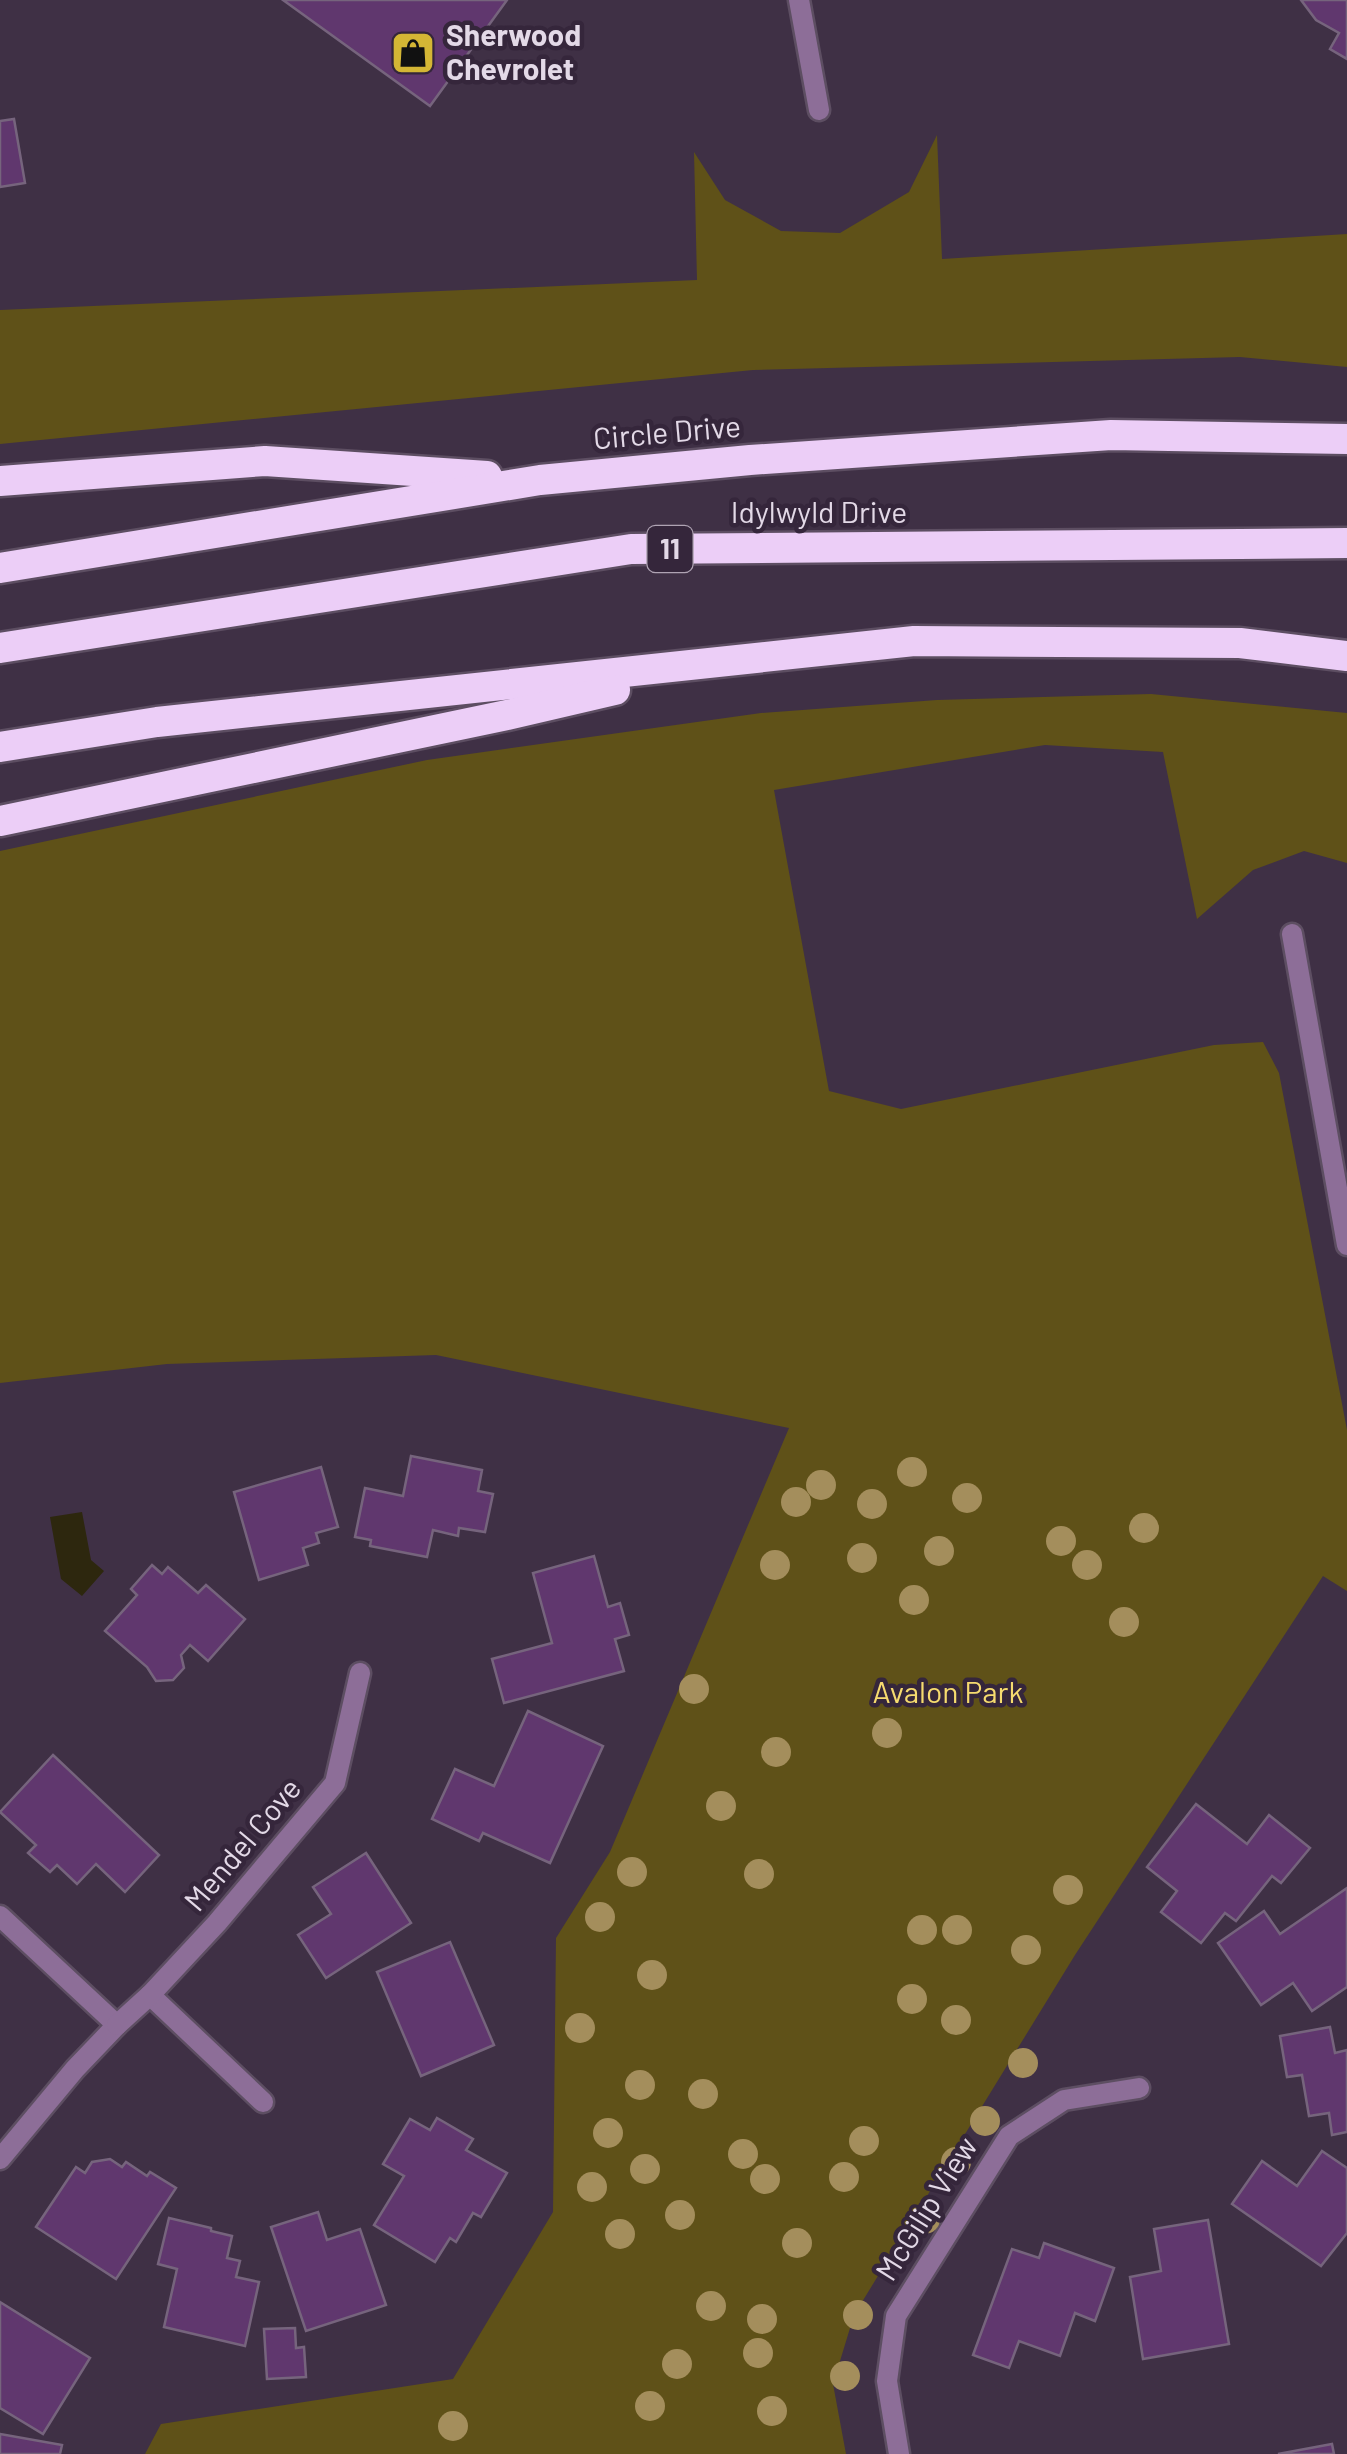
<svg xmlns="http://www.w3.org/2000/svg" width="1347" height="2454" viewBox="0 0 1347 2454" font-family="Barlow,sans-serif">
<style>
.green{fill:#5f5118}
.water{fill:#2d270e}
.building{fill:#60376e;stroke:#76647d;stroke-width:2.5}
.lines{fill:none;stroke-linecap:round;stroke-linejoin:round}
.minor-casing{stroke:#5d4e62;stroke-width:25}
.motorway-casing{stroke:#5d4e62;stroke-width:35}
.minor{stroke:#8d6e98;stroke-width:20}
.motorway{stroke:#eccef7;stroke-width:30}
.tree{fill:#a48e5c}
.labels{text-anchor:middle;stroke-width:9;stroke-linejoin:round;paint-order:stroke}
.shield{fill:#35263b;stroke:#afa3b3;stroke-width:2.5}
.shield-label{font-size:28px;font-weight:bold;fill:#e3d9e7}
.poi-label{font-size:30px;font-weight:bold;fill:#e3d9e7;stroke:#35263b;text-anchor:start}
.street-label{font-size:30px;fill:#e3d9e7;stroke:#35263b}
.park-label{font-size:30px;fill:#f6db6f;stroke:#35263b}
</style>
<rect width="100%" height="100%" fill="#3f3045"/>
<g class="green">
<polygon points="937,135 942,259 1347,234 1347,367 1240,357 753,370 0,444 0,310 697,280 694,152 725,200 781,231 840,233 909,192"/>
<polygon points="1151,694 1347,713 1347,863 1304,851 1253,870 1197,919 1163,752 1045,745 774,790 829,1091 901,1109 1214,1045 1263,1042 1279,1073 1347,1430 1347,1591 1323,1576 1075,1955 854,2315 833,2384 846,2454 145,2454 161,2424 453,2379 553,2212 556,1938 610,1852 789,1428 436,1355 167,1364 0,1383 0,851 427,760 761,713 937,700"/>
</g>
<polygon class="water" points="82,1512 91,1560 104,1571 82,1596 61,1579 50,1517"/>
<g class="building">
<polygon points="283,0 507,0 430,106"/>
<polygon points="1301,0 1347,0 1347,59 1330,49 1339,33 1316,20"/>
<polygon points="14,119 25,183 0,187 0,121"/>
<polygon points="411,1456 482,1470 478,1491 493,1494 485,1532 459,1528 458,1536 433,1530 427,1557 370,1546 371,1540 355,1537 365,1488 403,1496"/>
<polygon points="321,1467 338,1527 316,1533 319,1543 303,1548 308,1565 259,1580 234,1492"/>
<polygon points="594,1556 608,1607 620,1603 629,1635 615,1639 624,1671 504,1703 492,1659 552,1643 533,1573"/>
<polygon points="152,1565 162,1574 168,1567 198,1593 206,1585 245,1619 208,1661 190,1645 181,1655 184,1668 173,1680 156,1681 147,1667 105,1631 137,1595 131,1589"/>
<polygon points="528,1711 603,1746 550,1863 483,1833 479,1841 432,1819 455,1769 494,1786"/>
<polygon points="53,1755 159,1855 125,1892 96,1864 77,1884 57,1865 50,1872 28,1853 36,1845 0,1812"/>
<polygon points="1196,1804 1247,1844 1269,1815 1310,1848 1281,1883 1272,1876 1236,1921 1225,1913 1201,1943 1161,1912 1177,1891 1147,1867"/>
<polygon points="366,1853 411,1923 326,1978 298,1935 331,1914 313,1887"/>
<polygon points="1347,1888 1347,1987 1312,2011 1293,1983 1261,2005 1218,1943 1264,1911 1280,1934"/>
<polygon points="450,1942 494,2045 421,2076 377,1972"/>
<polygon points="1330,2027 1335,2053 1347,2050 1347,2132 1332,2135 1329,2113 1309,2116 1302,2075 1287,2077 1280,2036"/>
<polygon points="437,2118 473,2139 466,2150 507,2173 481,2217 473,2213 456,2242 450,2238 435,2262 374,2225 404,2176 383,2164 410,2119 430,2130"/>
<polygon points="1322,2151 1347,2168 1347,2233 1321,2266 1232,2204 1262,2161 1297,2186"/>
<polygon points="110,2159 122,2167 126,2162 147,2176 150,2172 176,2188 116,2279 36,2227 76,2167 85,2173 92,2162"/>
<polygon points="318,2212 327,2240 360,2229 386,2305 306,2331 271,2227"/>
<polygon points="169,2218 211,2228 211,2231 232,2236 227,2258 240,2261 236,2277 259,2282 245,2346 164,2327 177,2269 158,2264"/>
<polygon points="1208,2220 1229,2344 1143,2359 1130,2277 1161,2271 1154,2229"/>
<polygon points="1044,2243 1114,2268 1095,2321 1075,2313 1060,2356 1019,2341 1009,2368 973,2355 1012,2249 1039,2258"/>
<polygon points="0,2302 90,2358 43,2434 0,2408"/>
<polygon points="295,2328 296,2348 304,2347 306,2377 267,2379 264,2329"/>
<polygon points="0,2434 62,2445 60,2454 0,2454"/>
<polygon points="1332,2444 1334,2454 1278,2454"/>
</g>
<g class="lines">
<defs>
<g id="minor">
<polyline points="799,0 819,110"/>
<polyline points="1292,934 1347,1245"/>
<polyline points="0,1916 117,2025 75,2069 0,2159"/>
<polyline points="150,1995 263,2102"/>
<polyline points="117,2025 150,1995 217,1923 335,1783 360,1673"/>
<polyline points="899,2454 887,2381 896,2316 1009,2136 1064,2100 1139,2088"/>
</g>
<g id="motorway">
<polyline points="0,481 265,461 487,476"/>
<polyline points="0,568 540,480 750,460 1111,435 1347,439"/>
<polyline points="0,648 631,549 1347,543"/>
<polyline points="0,747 157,722 914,641 1240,643 1347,656"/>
<polyline points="0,821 507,715 615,690"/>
</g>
</defs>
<use href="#minor" class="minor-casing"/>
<use href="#motorway" class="motorway-casing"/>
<use href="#minor" class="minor"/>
<use href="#motorway" class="motorway"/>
</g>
<g class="tree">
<circle cx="912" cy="1472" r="15"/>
<circle cx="821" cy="1485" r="15"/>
<circle cx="967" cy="1498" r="15"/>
<circle cx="796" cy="1502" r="15"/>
<circle cx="872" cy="1504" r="15"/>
<circle cx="1144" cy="1528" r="15"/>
<circle cx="1061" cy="1541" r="15"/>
<circle cx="939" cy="1551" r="15"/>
<circle cx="862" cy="1558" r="15"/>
<circle cx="775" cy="1565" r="15"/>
<circle cx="1087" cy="1565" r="15"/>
<circle cx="914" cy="1600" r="15"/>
<circle cx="1124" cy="1622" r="15"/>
<circle cx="694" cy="1689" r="15"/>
<circle cx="887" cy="1733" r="15"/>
<circle cx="776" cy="1752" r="15"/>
<circle cx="721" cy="1806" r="15"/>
<circle cx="632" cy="1872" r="15"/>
<circle cx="759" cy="1874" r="15"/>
<circle cx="1068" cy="1890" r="15"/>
<circle cx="600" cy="1917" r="15"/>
<circle cx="922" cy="1930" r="15"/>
<circle cx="957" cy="1930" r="15"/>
<circle cx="1026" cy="1950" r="15"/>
<circle cx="652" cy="1975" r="15"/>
<circle cx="912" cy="1999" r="15"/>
<circle cx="956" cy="2020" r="15"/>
<circle cx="580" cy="2028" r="15"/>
<circle cx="1023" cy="2063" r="15"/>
<circle cx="640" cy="2085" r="15"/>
<circle cx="703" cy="2094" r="15"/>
<circle cx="985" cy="2121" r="15"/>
<circle cx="608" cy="2133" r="15"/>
<circle cx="864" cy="2141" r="15"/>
<circle cx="743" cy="2154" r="15"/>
<circle cx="956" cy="2162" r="15"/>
<circle cx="645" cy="2169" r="15"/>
<circle cx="844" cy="2177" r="15"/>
<circle cx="765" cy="2179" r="15"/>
<circle cx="592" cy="2187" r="15"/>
<circle cx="680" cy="2215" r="15"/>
<circle cx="925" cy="2219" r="15"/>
<circle cx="620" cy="2234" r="15"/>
<circle cx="797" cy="2243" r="15"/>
<circle cx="711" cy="2306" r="15"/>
<circle cx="858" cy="2315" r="15"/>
<circle cx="762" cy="2319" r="15"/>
<circle cx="758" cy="2353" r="15"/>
<circle cx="677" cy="2364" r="15"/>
<circle cx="845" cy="2376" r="15"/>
<circle cx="650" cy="2406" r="15"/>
<circle cx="772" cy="2411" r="15"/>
<circle cx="453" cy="2426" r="15"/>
</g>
<defs>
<symbol id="shop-square" viewBox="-11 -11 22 22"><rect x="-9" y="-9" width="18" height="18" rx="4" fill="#d4b635" stroke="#35263b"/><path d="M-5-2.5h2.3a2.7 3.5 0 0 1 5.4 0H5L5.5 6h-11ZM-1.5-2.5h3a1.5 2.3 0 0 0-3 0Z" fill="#111"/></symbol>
</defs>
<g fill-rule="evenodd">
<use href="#shop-square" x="388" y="28" width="50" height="50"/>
</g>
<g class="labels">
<rect class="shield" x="647.5" y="526" width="45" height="46" rx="8"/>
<g class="shield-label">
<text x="670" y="559">11</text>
</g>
<g class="poi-label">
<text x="446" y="46">Sherwood<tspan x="446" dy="34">Chevrolet</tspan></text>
</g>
<g class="street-label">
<text transform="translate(667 433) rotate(-5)" y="10">Circle Drive</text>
<text x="819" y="523">Idylwyld Drive</text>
<text transform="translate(243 1845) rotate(-50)" y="10">Mendel Cove</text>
<text transform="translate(927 2209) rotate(-58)" y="10">McGilip View</text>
</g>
<g class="park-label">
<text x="948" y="1703">Avalon Park</text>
</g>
</g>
</svg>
